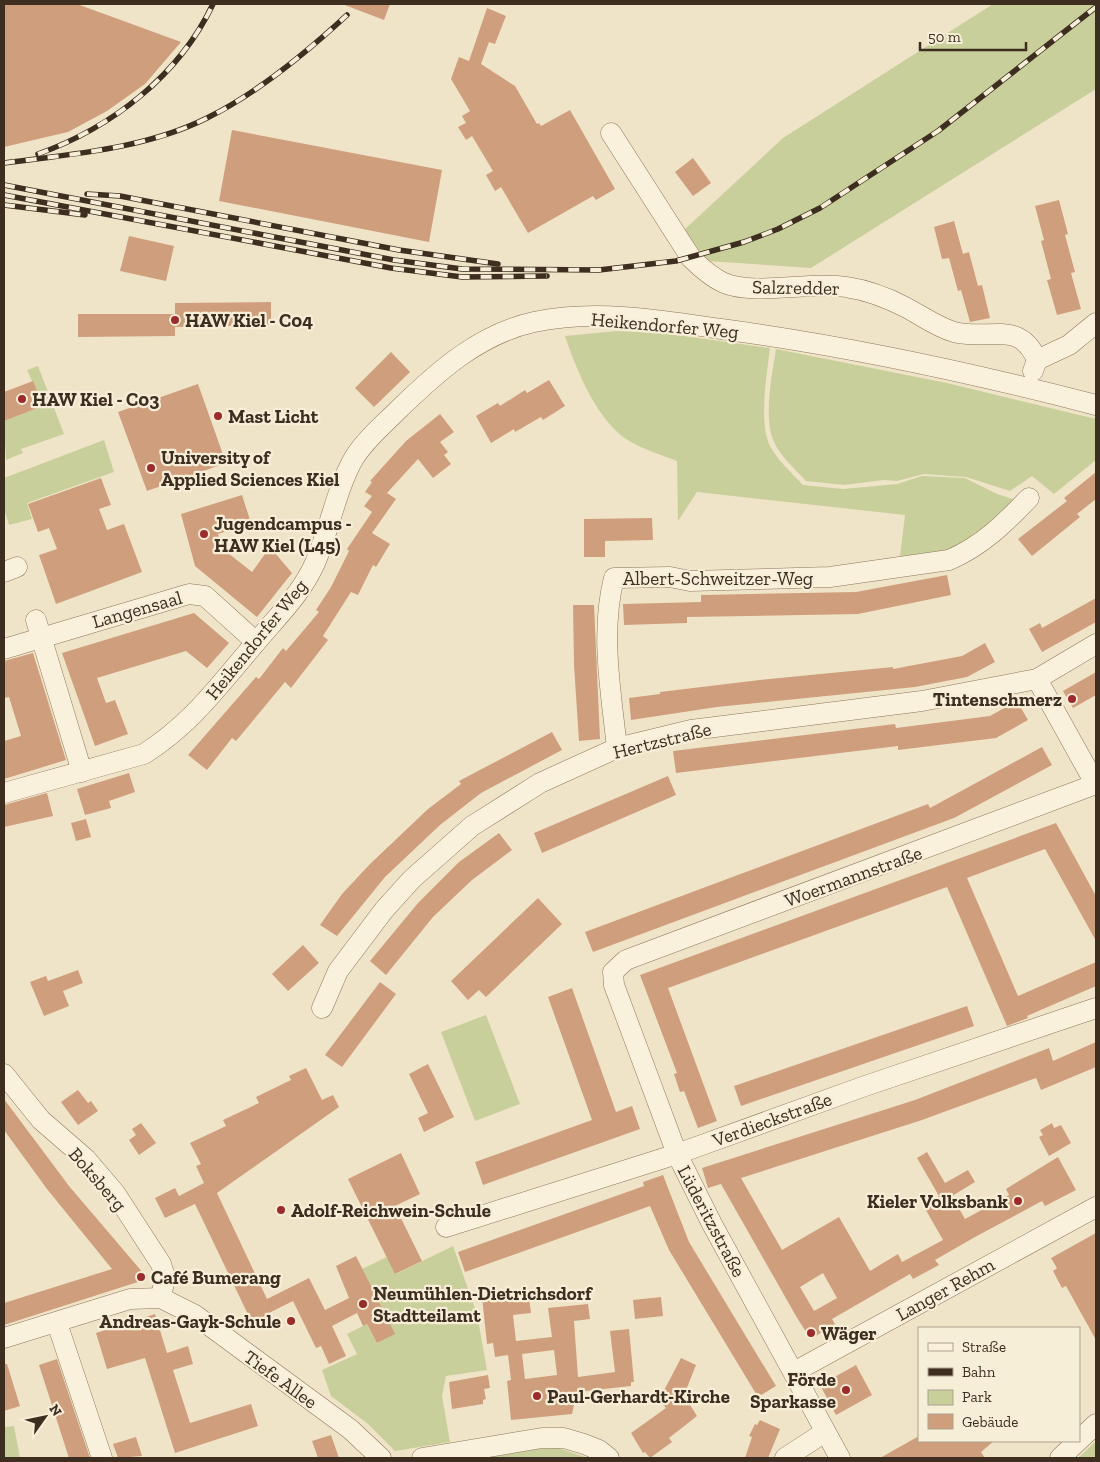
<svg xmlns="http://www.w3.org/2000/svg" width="1100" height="1462" viewBox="0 0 1100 1462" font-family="'Zilla Slab',serif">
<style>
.green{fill:#c9cf9b}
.building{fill:#cf9f7d;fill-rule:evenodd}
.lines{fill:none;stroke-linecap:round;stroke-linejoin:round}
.minor-casing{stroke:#8d765c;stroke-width:21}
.minor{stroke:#faf1dc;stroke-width:20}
.rail-casing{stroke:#3d2e20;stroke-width:5.5}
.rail{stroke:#f7eed8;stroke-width:4;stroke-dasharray:11;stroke-linecap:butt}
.poi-dot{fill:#9e2a2b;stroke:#f7eed8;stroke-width:2}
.labels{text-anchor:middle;stroke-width:4.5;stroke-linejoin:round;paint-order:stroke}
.street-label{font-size:19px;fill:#3d2e20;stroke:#f7eed8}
.poi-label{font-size:19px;font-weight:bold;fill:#3d2e20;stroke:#f7eed8;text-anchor:start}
</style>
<rect width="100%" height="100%" fill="#f0e4c8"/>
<g class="green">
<polygon points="993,4 1096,4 1096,89 811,268 707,261 684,230 783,138"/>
<path d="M617 331 663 333 770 348C767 374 759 419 769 444 776 459 792 473 803 485L843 489 897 484 922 476 965 478 997 494 1019 501 946 554 900 556 905 515 697 492 678 521 677 461C662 455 645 450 631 442 598 424 576 369 565 336Z"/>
<path d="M776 349 947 383 1096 419V460L1054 494 1032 476 1010 491 966 477 924 474 897 481 884 480 844 485 806 481C795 469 781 457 774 442 763 419 772 374 776 349Z"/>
<polygon points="38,366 64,434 21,449 23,453 6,460 4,421 43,406 27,370"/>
<polygon points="104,440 114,472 27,503 32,519 9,525 4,509 4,478"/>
<polygon points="486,1015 520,1104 475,1121 441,1032"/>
<polygon points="453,1246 477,1314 487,1370 446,1376 442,1396 450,1442 395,1451 368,1424 331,1396 322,1370 357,1354 347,1334 367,1324 377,1343 394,1334 362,1269 387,1257 396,1274"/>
<polygon points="14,1426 20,1458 4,1458 5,1427"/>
<polygon points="1096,1441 1096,1458 1078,1458"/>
<polygon points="558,1448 588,1458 483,1458 537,1449"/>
</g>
<g class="building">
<polygon points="4,4 77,4 181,42 145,84 107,111 68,132 4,147"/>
<polygon points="342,4 390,4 384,20"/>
<polygon points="487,8 506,16 495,44 489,42 481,64 515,86 537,124 539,123 541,126 570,110 615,189 596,200 593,196 528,233 501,187 495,191 486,175 493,171 472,136 466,140 458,127 466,123 462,116 470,111 451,79 459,57 469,61"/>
<polygon points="232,130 442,170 429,242 219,201"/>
<polygon points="693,158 711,183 693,196 675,172"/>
<polygon points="1059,200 1068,234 1065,235 1075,272 1071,273 1081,309 1057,315 1047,280 1051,279 1041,241 1044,240 1035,206"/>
<polygon points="954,221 963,254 969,252 978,286 982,285 990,318 970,322 961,290 958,291 949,258 942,259 934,227"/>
<polygon points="129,236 174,246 166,281 120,271"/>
<polygon points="271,302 271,325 175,327 175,336 78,337 78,314 175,314 175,303"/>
<polygon points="391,352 410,372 374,407 355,388"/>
<polygon points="549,380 565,406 543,420 541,417 515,432 514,429 491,443 476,416 498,403 500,406 525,390 527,393"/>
<polygon points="33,381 43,406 4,421 4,392"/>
<polygon points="198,384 226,463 147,491 118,412"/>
<polygon points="440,414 454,432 440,442 448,452 444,455 451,464 433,478 418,459 387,493 396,499 372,533 390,544 376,567 373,565 358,595 351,592 323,636 328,640 291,688 285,682 236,741 232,738 207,770 188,755 256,677 259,679 283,648 286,651 319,612 316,610 331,587 349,551 347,549 372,512 364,506 372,496 365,492 372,482 370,481 406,441"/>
<polygon points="1096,472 1096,499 1077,514 1080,517 1032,556 1018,539 1067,501 1064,498"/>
<polygon points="101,478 111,505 99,509 107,530 124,524 142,572 56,604 39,555 57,549 49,528 38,532 28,504"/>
<polygon points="242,495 251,523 218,534 223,549 252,572 270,547 292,573 257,617 195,566 181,514"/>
<polygon points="652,518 653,540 605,541 605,557 584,557 584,519"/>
<polygon points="947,575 951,595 858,614 687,617 687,623 624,625 623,604 701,602 701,595 856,592"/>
<polygon points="1096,598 1096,622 1042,652 1029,629 1040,623 1042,628"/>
<polygon points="573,605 594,605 600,739 579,741 574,665"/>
<polygon points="194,613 229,643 207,668 186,651 97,678 106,703 115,700 128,734 95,746 62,653"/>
<polygon points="985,643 995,662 967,677 915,687 717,707 631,720 629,698 660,694 660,692 769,679 893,667 893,669 962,656"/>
<polygon points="33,653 66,760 4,779 4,741 21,736 9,697 4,698 4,661"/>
<polygon points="1096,672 1096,695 1073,708 1063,691"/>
<polygon points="1017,701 1028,720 996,738 898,750 898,746 676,773 673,751 895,724 896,728 990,716"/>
<polygon points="552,732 562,750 481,793 440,825 385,877 337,936 320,925 342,894 370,864 428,809 461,784 459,781"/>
<polygon points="1042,747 1052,765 954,818 593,952 585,932 928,804 930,808"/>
<polygon points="129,773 135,792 109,801 111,808 85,815 77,789"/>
<polygon points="668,776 676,795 542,853 534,833"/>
<polygon points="47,793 53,816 4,827 4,805"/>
<polygon points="86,819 91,837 76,841 71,823"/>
<polygon points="1056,823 1096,896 1096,941 1045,849 967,878 1018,996 1096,962 1096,986 1027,1016 1028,1018 1007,1026 947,887 668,988 717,1121 698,1128 684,1091 680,1092 674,1074 677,1073 640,975"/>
<polygon points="499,833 512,850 472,880 433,917 386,975 370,961 418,903 459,862"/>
<polygon points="538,898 562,924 486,997 479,990 468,1000 451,981"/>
<polygon points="303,945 319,963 288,991 272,974"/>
<polygon points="78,970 83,983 63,991 69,1006 44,1016 30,982 46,976 48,981"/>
<polygon points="380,982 396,994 342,1067 325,1055"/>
<polygon points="572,988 616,1112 632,1106 640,1129 483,1185 475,1162 592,1120 548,997"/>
<polygon points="967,1006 974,1026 741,1106 734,1086"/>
<path d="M1096 1042V1067L1041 1090 1036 1078 922 1120 741 1178 782 1250 839 1217 870 1271 898 1254 902 1262 943 1240 923 1205 939 1196 917 1158 927 1152 945 1183 968 1170 975 1182 952 1196 965 1219 1009 1195 1006 1189 1058 1157 1076 1190 1045 1206 1042 1201 975 1237 935 1260 939 1265 913 1279 910 1274 832 1319 835 1324 814 1337 808 1335 796 1316 721 1184 708 1188 702 1168 915 1100 1049 1048 1053 1061ZM823 1273 837 1298 814 1311 800 1287Z"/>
<polygon points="428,1064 454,1117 424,1132 418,1118 428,1113 409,1074"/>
<polygon points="306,1068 322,1100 333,1095 339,1107 217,1193 267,1299 309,1278 325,1310 349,1298 336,1266 356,1256 395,1334 377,1343 367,1324 363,1326 357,1313 332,1326 346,1356 329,1364 321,1346 316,1348 293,1301 269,1313 273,1321 255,1329 195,1204 165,1218 155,1198 175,1188 179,1196 204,1183 196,1166 201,1164 190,1143 226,1126 223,1120 259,1103 256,1097 291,1080 289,1076"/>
<polygon points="78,1090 88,1103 91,1101 98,1111 78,1125 61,1102"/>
<polygon points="4,1099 69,1186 144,1274 144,1280 4,1325 4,1303 112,1269 47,1189 4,1130"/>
<polygon points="141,1123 156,1143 139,1155 129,1140 136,1135 132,1129"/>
<polygon points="1052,1123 1054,1128 1061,1125 1071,1143 1049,1156 1039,1137 1043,1135 1040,1130"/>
<polygon points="401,1153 420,1194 395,1206 422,1261 395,1274 348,1179"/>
<polygon points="663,1175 689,1242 776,1386 758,1397 669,1250 650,1206 465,1272 458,1252 644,1186 643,1182"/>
<polygon points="1096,1233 1096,1340 1066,1286 1062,1288 1053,1271 1057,1268 1051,1258"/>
<path d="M528 1291 531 1313 513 1315 516 1341 552 1337 548 1308 588 1304 590 1319 574 1321 578 1377 615 1372 610 1331 629 1329 634 1382H631V1386L577 1392 572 1414 511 1420 507 1381 511 1380 508 1355 495 1357 493 1343 487 1344 482 1297ZM554 1350 557 1375 525 1379 522 1354Z"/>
<polygon points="661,1297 663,1316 635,1319 633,1300"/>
<polygon points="155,1314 167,1353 188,1346 193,1364 173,1370 190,1423 251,1404 258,1426 175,1453 145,1358 107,1369 96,1333"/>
<polygon points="681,1358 696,1365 684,1395 697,1416 669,1438 672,1442 650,1458 645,1452 643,1453 631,1433 666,1408 659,1400"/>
<polygon points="57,1359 90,1458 69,1458 39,1365"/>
<polygon points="4,1364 7,1364 20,1406 4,1411"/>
<polygon points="856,1365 872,1395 836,1415 820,1385"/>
<polygon points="488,1375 490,1388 484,1389 486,1399 483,1400 483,1404 452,1409 449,1382"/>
<polygon points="760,1420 780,1429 768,1458 745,1458 752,1437 749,1436 755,1424 757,1425"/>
<polygon points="331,1435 339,1458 318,1458 312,1441"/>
<polygon points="919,1436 919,1441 994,1441 981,1452 985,1458 880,1458"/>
<polygon points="136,1437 142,1456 118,1458 113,1444"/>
</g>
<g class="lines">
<defs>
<g id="minor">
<path d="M611 133 691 258C701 268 711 277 724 283 756 296 810 281 846 287 867 290 888 298 907 308 922 316 937 327 954 332 990 341 1019 319 1037 360"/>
<polyline points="1033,371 1037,360 1069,345 1096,323"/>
<polyline points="4,572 17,567"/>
<polyline points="36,620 82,772"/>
<polyline points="4,649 189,594 205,596 256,642"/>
<polyline points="1037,679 1096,785"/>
<path d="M617 748C611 692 600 633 614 578L670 577 690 581 830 577 949 560C982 546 1005 523 1029 498"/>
<path d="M4 793 144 754C191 724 216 689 252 647 274 620 301 595 315 563 329 531 337 487 354 458 365 440 383 425 398 410 437 372 479 334 534 322 596 309 660 320 721 329 848 346 973 373 1096 405"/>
<polyline points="322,1008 338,971 384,910 412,879 472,826 540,783 617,748 691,730 922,701 1037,679 1096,644"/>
<polyline points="4,1074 41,1120 86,1159 115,1193 161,1264 165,1277 161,1298"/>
<polyline points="446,1227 677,1154 865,1086 1096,1008"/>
<polyline points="60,1332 102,1458"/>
<polyline points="4,1338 130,1299 161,1298 195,1315 350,1429 381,1458"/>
<polyline points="794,1372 1096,1207"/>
<polyline points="1079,1440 1096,1424"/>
<polyline points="422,1458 542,1438 564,1438 584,1444 599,1450 609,1458"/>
<polyline points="785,1458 825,1432"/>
<polyline points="840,1458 712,1224 677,1154 614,985 613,972 626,960 1096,784"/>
<polyline points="1060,1458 1078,1441"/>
</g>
</defs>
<use href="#minor" class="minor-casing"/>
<use href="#minor" class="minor"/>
<defs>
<g id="rail">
<path d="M38 154C111 128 179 76 213 4"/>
<path d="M4 163C72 154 145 149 207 118 256 94 307 52 347 15"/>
<polyline points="4,185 394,260 462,269 599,270 676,261 744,242 778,229 820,208 938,131 1096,7"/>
<polyline points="87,194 120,196 399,250 498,264"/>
<polyline points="4,195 391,268 462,277 547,276"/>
<polyline points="4,205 85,215"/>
</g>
</defs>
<use href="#rail" class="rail-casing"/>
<use href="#rail" class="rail"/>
</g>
<g class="poi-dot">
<circle cx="175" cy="320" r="5"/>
<circle cx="22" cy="399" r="5"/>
<circle cx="218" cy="416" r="5"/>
<circle cx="151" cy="468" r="5"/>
<circle cx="204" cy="534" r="5"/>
<circle cx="1072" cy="699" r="5"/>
<circle cx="1018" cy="1201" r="5"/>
<circle cx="281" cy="1210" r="5"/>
<circle cx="141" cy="1277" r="5"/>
<circle cx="363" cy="1304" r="5"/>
<circle cx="291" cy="1321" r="5"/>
<circle cx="811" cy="1333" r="5"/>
<circle cx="846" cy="1390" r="5"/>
<circle cx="537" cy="1396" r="5"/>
</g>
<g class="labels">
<g class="street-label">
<text transform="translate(796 287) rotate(1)" y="7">Salzredder</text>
<text transform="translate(665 325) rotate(5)" y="7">Heikendorfer Weg</text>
<text x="718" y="585">Albert-Schweitzer-Weg</text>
<text transform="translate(137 609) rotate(-16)" y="7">Langensaal</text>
<text transform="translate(256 639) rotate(-51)" y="7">Heikendorfer Weg</text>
<text transform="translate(662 740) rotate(-14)" y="7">Hertzstraße</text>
<text transform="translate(853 876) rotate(-20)" y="7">Woermannstraße</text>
<text transform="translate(772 1119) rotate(-20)" y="7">Verdieckstraße</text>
<text transform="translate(98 1179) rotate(49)" y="7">Boksberg</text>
<text transform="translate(712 1221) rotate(62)" y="7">Lüderitzstraße</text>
<text transform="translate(945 1289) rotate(-29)" y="7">Langer Rehm</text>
<text transform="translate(281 1379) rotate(36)" y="7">Tiefe Allee</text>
</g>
<g class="poi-label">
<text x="185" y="327">HAW Kiel - C04</text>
<text x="32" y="406">HAW Kiel - C03</text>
<text x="228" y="423">Mast Licht</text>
<text x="161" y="464">University of<tspan x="161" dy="22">Applied Sciences Kiel</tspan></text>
<text x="214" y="530">Jugendcampus -<tspan x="214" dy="22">HAW Kiel (L45)</tspan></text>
<text x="1062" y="706" text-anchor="end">Tintenschmerz</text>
<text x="1008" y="1208" text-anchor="end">Kieler Volksbank</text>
<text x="291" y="1217">Adolf-Reichwein-Schule</text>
<text x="151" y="1284">Café Bumerang</text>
<text x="373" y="1300">Neumühlen-Dietrichsdorf<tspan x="373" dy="22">Stadtteilamt</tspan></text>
<text x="281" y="1328" text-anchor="end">Andreas-Gayk-Schule</text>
<text x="821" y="1340">Wäger</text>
<text x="836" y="1386" text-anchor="end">Förde<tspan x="836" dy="22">Sparkasse</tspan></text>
<text x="547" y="1403">Paul-Gerhardt-Kirche</text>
</g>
</g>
<rect width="1100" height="1462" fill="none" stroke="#3d2e20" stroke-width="10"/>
<rect x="918" y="1327" width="162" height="115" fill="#f7eed8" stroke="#ada18e"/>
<rect x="928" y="1343" width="25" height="8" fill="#faf1dc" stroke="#ada18e"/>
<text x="962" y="1352" font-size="15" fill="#3d2e20">Straße</text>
<rect x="928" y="1368" width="25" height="8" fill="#3d2e20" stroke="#ada18e"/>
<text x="962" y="1377" font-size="15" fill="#3d2e20">Bahn</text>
<rect x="928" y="1390" width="25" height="15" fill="#c9cf9b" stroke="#ada18e"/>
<text x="962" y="1402" font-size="15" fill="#3d2e20">Park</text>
<rect x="928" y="1414" width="25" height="15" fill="#cf9f7d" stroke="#ada18e"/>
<text x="962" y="1427" font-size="15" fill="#3d2e20">Gebäude</text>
<g transform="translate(45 1417) rotate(57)" stroke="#f7eed8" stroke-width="4" paint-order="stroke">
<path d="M0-4L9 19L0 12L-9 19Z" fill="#3d2e20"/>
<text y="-8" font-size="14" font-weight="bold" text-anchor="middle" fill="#3d2e20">N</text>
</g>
<path d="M920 42v8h106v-8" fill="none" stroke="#3d2e20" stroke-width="2.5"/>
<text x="928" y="42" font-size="15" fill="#3d2e20" stroke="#f7eed8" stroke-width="4" paint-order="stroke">50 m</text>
</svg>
